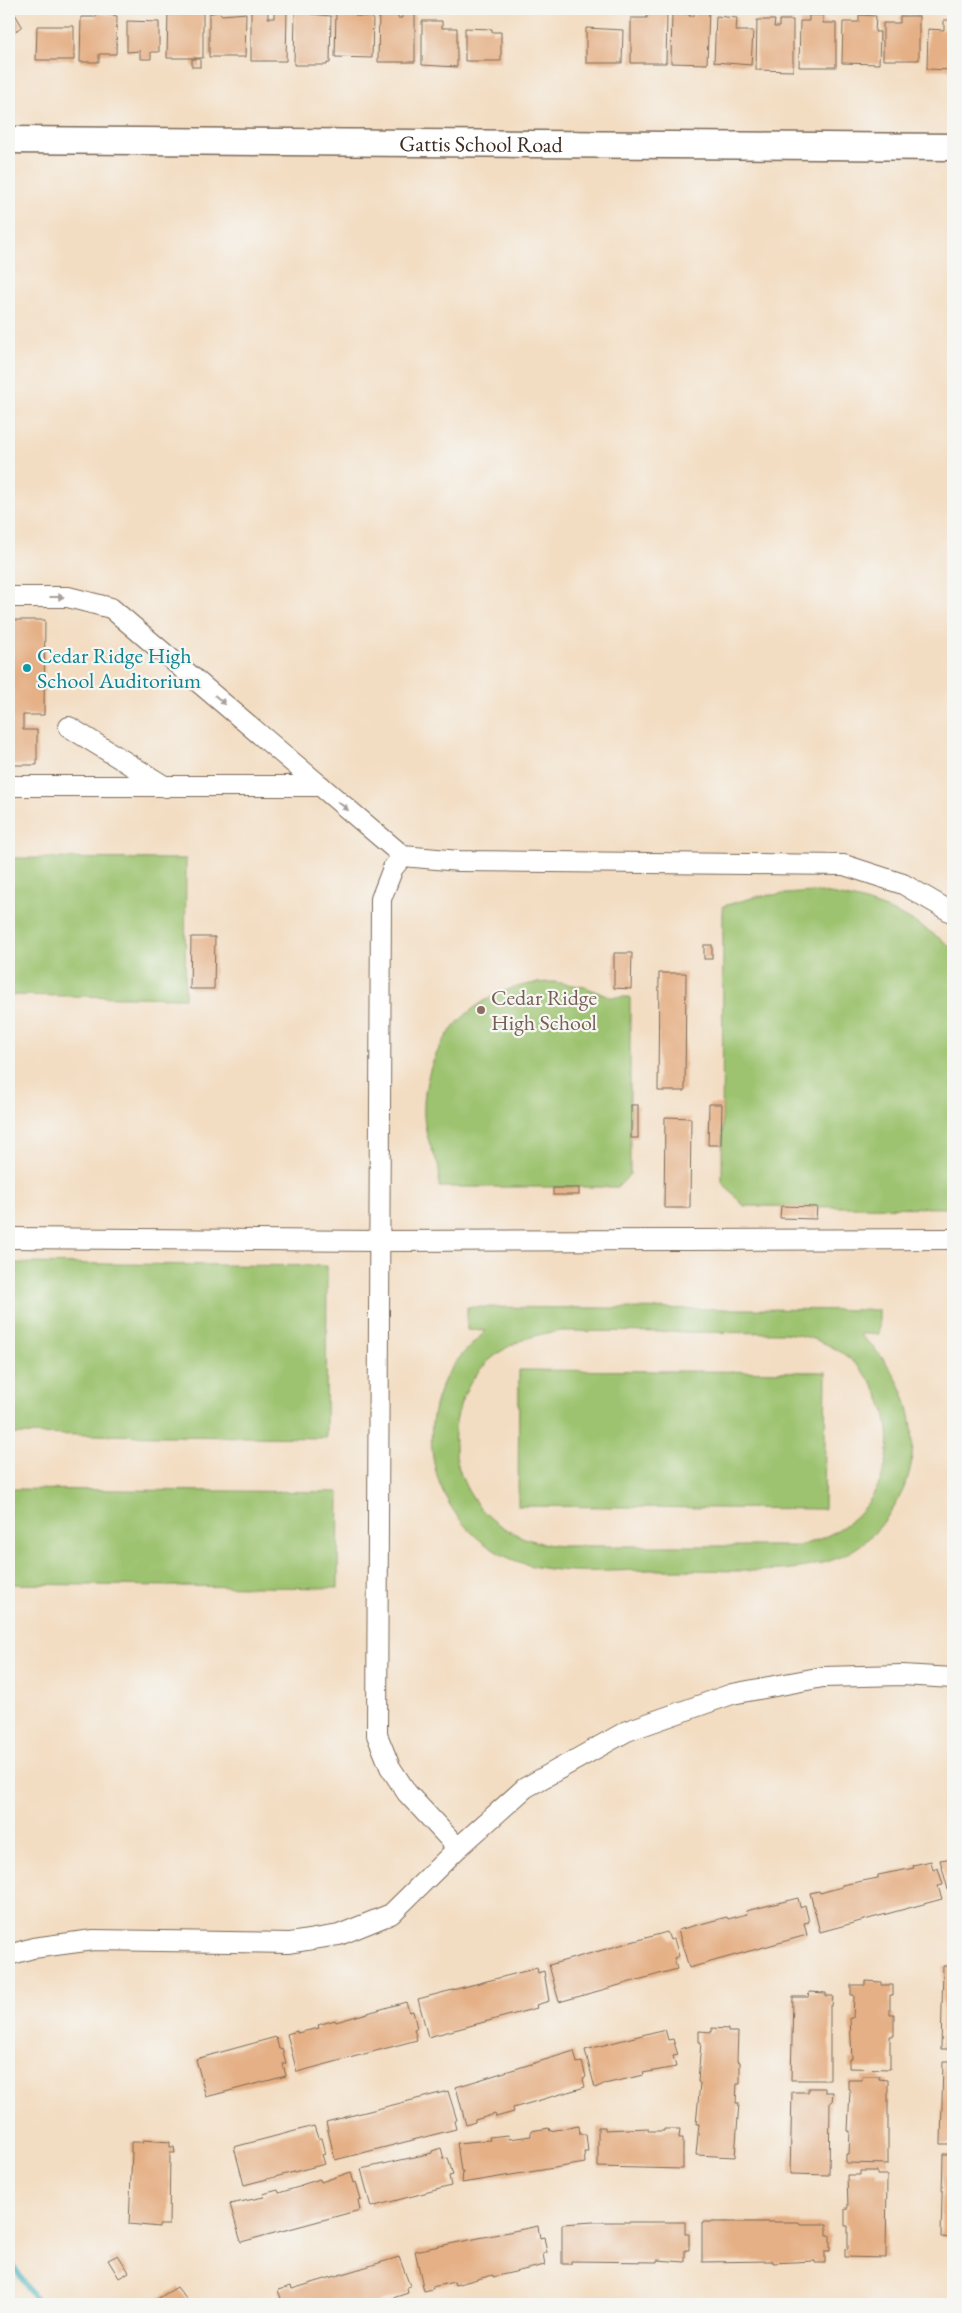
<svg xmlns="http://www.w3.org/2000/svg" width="962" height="2313" viewBox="0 0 962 2313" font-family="'EB Garamond',serif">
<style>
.green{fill:#9dc36f;stroke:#6c7646;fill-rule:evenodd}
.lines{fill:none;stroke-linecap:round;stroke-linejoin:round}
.stream{stroke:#44b2bf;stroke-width:5.5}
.building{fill:#e5b086}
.minor-casing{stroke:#7b6957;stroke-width:22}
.major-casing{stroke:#7b6957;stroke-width:29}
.minor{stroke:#fff;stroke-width:20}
.major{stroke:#fff;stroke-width:26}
.oneway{fill:#a79f9a}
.culture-dot{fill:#0f9aa8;stroke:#f6f6f2;stroke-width:2}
.education-dot{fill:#8d6e63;stroke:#f6f6f2;stroke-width:2}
.labels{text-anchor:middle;stroke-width:4.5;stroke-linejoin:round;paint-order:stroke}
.street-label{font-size:22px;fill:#3b2a1e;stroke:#f6f6f2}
.culture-label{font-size:22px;fill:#0d838f;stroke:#f6f6f2;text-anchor:start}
.education-label{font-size:22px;fill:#785e54;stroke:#f6f6f2;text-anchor:start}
</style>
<rect width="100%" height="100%" fill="#f6f6f2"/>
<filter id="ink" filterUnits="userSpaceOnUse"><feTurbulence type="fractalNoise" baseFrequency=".02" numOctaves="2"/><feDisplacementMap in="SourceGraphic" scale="10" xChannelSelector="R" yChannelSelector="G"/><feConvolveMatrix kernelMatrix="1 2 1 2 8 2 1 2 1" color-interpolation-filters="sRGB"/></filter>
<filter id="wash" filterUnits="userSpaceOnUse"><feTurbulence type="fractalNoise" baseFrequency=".0096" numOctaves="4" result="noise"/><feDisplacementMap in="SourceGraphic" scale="20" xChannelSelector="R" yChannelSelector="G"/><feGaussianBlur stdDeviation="1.12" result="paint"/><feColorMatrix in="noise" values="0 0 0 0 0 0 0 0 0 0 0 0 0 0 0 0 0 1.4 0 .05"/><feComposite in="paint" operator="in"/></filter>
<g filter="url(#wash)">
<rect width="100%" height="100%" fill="#f3ddc2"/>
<g class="green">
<polygon points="9,858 186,859 185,998 9,995"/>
<path d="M813 892C865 897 913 915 953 949V1208L744 1206 722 1182 723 906 759 896Z"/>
<path d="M554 982 585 987 610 997H630V1174L618 1187H439C439 1180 440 1170 438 1164 431 1148 425 1134 424 1116 421 1040 479 982 554 982Z"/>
<polygon points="9,1263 327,1266 326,1438 9,1434"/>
<path d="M467 1307 879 1310V1334H859C897 1367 917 1407 912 1458 910 1477 902 1495 891 1511 855 1570 797 1571 735 1571 707 1570 679 1570 651 1570 611 1570 557 1576 519 1562 445 1536 409 1448 446 1377 456 1359 471 1345 486 1331L467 1330ZM563 1331 783 1333C915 1345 927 1517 797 1546H561C418 1533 420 1342 563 1331Z"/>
<polygon points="519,1370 826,1372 824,1509 518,1506"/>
<polygon points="9,1489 339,1492 338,1588 9,1584"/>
</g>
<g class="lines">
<polyline class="stream" points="9,2259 38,2304"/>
</g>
<g id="blocks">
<g class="building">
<polygon points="9,9 15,14 22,26 9,37"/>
<polygon points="168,9 203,11 203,58 167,58"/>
<polygon points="694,9 709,9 707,64 671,63 672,11 689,11 689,16 694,16"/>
<polygon points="218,11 222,15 246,13 245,57 209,57 209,14"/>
<polygon points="251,11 268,11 268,18 274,18 274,11 287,11 286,61 251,61"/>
<polygon points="295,11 310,11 310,14 331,16 330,63 327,63 327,65 294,65"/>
<polygon points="336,11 355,12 356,16 373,17 372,58 335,57"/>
<polygon points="379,11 398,11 398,18 402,18 402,12 415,12 415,62 378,62"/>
<polygon points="96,13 117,16 116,54 99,54 99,62 80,62 81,17 96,17"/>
<polygon points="647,13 667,14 666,63 631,63 631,18 647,18"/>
<polygon points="809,15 823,15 823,23 836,23 836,67 799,67 800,21 809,21"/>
<polygon points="859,15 876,16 875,32 880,32 879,64 842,63 843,22 859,22"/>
<polygon points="716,16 737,18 736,31 753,31 751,65 714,62"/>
<polygon points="900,16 919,16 919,60 883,60 883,23 900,23"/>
<polygon points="757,20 775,20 774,27 779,27 779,20 793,20 793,71 756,70"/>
<polygon points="944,20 953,20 953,70 927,69 928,29 944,30"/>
<polygon points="127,21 159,22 159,52 151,52 151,59 140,59 140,51 127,52"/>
<polygon points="422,21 442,21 442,28 457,28 457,67 422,65"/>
<polygon points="37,26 74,26 74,60 36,60"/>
<polygon points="465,28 492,29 492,32 501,32 501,61 465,61"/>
<polygon points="586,28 623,30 622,63 586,63"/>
<rect x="192" y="59" width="8" height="8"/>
<polygon points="9,620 45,620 44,715 23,715 23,730 37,730 37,765 9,765"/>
<polygon points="191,937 215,937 214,989 190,989"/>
<rect x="704" y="945" width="8" height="14"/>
<polygon points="614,953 632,953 631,989 614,988"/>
<polygon points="659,973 686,973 685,1091 658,1091"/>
<polygon points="709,1104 722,1104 721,1145 708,1145"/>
<rect x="631" y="1105" width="7" height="33"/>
<polygon points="665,1117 691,1118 690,1208 664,1208"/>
<rect x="553" y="1188" width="26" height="7"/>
<polygon points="781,1206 817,1207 816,1219 780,1218"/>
<polygon points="953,1858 953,1896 950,1897 940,1860"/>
<polygon points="931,1861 933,1870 938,1868 943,1885 938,1886 942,1899 820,1932 810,1893 819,1891 820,1893 842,1887 842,1885 878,1878 878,1875 914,1868 913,1865"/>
<polygon points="798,1898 800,1907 805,1905 809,1922 804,1923 807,1935 689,1968 678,1930 727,1917 728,1919 747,1914 746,1911"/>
<polygon points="667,1932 670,1940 674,1939 679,1956 674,1958 677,1969 559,2002 549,1965"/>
<polygon points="943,1966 953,1966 953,2049 941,2049"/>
<polygon points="537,1968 538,1973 544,1971 549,2001 536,2005 537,2008 428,2037 418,1999"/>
<polygon points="865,1981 881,1982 881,1985 893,1985 893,1995 890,1995 890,2014 894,2014 894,2036 890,2036 890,2069 849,2068 849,2059 852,2059 850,2018 853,2018 854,1995 851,1995 851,1985 865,1985"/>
<polygon points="809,1992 826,1993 826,1996 833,1996 832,2006 830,2006 830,2080 791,2080 793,1997 808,1997"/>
<polygon points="406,2002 409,2012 413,2011 417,2028 414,2029 417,2040 297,2072 287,2034 297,2031 297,2033 319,2028 318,2025 335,2020 336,2022"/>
<polygon points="712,2028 728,2029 728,2032 738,2032 737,2061 740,2062 740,2084 737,2084 736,2103 739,2103 735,2157 696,2155 699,2124 696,2124 700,2083 698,2082 701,2042 699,2042 699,2031 712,2032"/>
<polygon points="665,2029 668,2040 673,2039 678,2055 673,2056 676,2067 643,2073 644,2075 604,2084 595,2088 585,2050"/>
<polygon points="276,2037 279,2049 282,2048 286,2063 283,2064 286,2076 206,2097 196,2059"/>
<polygon points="574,2051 577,2063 582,2062 586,2077 583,2079 585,2087 513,2108 514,2112 496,2117 495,2114 475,2120 475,2122 466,2125 456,2087"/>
<polygon points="943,2061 953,2061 953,2144 941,2144"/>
<polygon points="862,2076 879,2076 879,2079 888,2080 888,2164 846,2163 846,2154 849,2154 850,2131 848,2131 850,2090 848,2089 848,2080 862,2080"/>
<polygon points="808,2088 825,2088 825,2092 833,2092 832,2102 830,2102 829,2175 790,2174 792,2092 808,2092"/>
<polygon points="448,2091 457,2120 454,2121 456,2129 335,2160 326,2122"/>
<polygon points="314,2126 318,2138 321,2138 325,2154 322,2155 325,2164 244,2185 234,2147"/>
<polygon points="579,2126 580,2134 586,2134 588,2152 584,2152 585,2163 462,2183 463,2171 461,2171 457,2143 490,2140 489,2137 508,2135 509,2139 531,2136 531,2131 549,2128 550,2131"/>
<polygon points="598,2127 605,2127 605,2130 648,2128 648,2131 664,2131 664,2129 680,2129 679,2138 683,2138 683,2169 598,2167"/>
<polygon points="143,2140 170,2142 170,2147 174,2147 175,2153 170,2153 169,2225 159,2225 159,2227 129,2224 132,2152 131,2152 131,2142 143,2142"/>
<polygon points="441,2148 444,2159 448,2158 453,2175 449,2176 451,2186 371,2207 361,2169 432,2153 432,2151"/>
<polygon points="943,2154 953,2154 953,2238 941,2237"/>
<polygon points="860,2171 877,2171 877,2175 887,2175 886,2258 845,2257 845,2249 848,2249 848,2226 845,2226 845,2208 848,2208 847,2175 860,2175"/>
<polygon points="351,2172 354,2183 356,2182 361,2199 358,2200 360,2210 241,2242 230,2204 264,2197 263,2194 278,2190 279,2193 302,2186 301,2185 320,2179 321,2182"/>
<polygon points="594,2222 685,2222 685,2234 689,2234 689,2250 685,2250 685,2262 657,2260 657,2262 571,2261 571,2264 562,2264 562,2224"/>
<polygon points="702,2222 799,2222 800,2224 827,2224 827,2235 830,2235 830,2251 825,2251 825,2263 815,2263 815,2261 773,2263 773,2261 702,2262"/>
<polygon points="538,2226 540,2238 544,2237 547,2253 543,2254 545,2265 493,2277 493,2275 455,2285 454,2282 432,2287 433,2289 424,2291 415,2251"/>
<polygon points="118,2255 129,2272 119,2278 108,2260"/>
<polygon points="399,2257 410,2286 407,2287 408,2293 375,2304 283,2304 278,2290 291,2286 292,2289"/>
<polygon points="177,2287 190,2304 149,2304"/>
</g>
</g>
</g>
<g filter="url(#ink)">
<use href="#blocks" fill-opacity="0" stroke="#7b6957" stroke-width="1"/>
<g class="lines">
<defs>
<g id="minor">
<polyline points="9,597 68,597 111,608 403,856 459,861 844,865 903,884 953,913"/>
<polyline points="69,727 166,787"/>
<polyline points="9,786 321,786"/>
<polyline points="403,856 393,868 381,899 377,1735 390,1767 407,1793 458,1848 525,1788 627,1731 732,1694 823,1677 902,1675 953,1678"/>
<polyline points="9,1238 380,1241 953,1239"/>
<polyline points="9,1955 33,1948 93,1940 289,1943 339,1935 391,1914 458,1848"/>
</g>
<g id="major">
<path id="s1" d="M9 140 953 147"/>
</g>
</defs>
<use href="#minor" class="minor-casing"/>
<use href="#major" class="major-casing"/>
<use href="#minor" class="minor"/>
<use href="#major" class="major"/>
</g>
<defs><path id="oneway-solid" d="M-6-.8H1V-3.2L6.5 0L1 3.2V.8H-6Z" transform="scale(1.25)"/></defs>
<g class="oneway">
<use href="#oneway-solid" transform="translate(57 597)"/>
<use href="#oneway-solid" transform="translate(220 700) rotate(41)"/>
<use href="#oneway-solid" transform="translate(343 806) rotate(40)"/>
</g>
</g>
<circle class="culture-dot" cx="27" cy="668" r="5"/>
<circle class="education-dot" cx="481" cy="1010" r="5"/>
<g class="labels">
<g class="street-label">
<text dy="8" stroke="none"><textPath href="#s1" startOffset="472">Gattis School Road</textPath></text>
</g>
<g class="culture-label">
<text x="37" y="663">Cedar Ridge High<tspan x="37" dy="25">School Auditorium</tspan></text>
</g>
<g class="education-label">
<text x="491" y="1005">Cedar Ridge<tspan x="491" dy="25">High School</tspan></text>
</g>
</g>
<rect width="962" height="2313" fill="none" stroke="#f6f6f2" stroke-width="30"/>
</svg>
